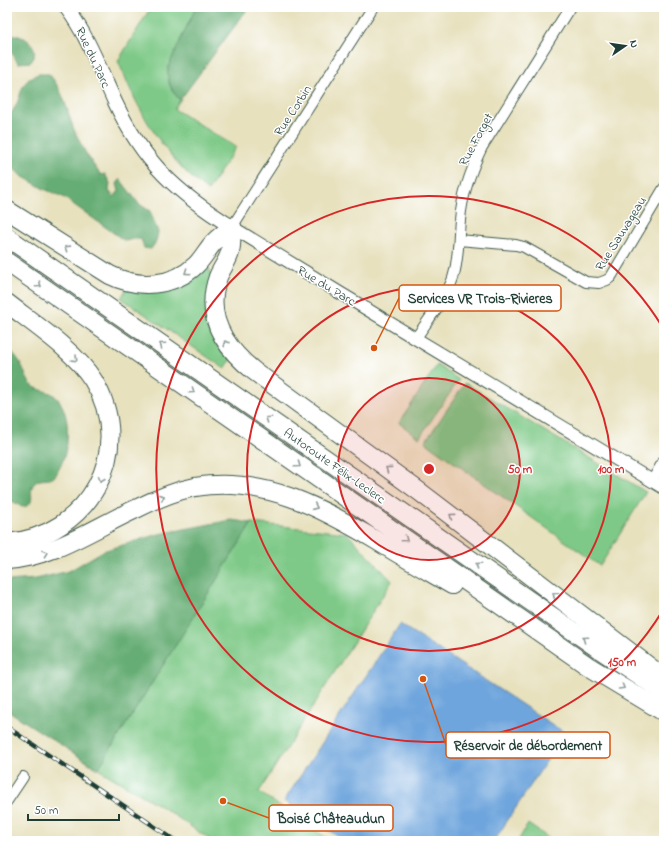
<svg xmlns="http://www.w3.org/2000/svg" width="671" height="848" viewBox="0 0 671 848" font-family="'Indie Flower',sans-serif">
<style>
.green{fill:#7ec987;stroke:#4e835e}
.forest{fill:#66ad74;stroke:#427554}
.water{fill:#6ea5dd;stroke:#467188}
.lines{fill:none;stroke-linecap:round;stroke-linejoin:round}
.minor-casing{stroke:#3d5649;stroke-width:12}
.tertiary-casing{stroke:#3d5649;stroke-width:14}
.secondary-casing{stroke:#3d5649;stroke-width:16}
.motorway-casing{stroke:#3d5649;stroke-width:20}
.minor{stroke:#fff;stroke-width:10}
.tertiary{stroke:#fff;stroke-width:12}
.secondary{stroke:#fff;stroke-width:14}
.motorway{stroke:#fff;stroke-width:18}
.rail-casing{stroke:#1f3d34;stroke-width:4.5}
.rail{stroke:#fff;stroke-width:3;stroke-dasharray:9;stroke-linecap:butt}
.oneway{stroke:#8f9e9a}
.ring{fill:none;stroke:#d62828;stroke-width:2}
.labels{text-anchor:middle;stroke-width:3;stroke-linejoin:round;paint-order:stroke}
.street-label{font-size:13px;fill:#1f3d34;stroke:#fff}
.centre{fill:#d62828;stroke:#fff;stroke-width:2}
.ring-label{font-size:12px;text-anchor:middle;font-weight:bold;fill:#d62828;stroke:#fff;stroke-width:3;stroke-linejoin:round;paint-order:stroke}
.leader{fill:none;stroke:#d45610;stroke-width:1.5}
.callout-dot{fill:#d45610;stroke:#fff;stroke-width:1.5}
.callout{fill:#fff;stroke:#d45610;stroke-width:1.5}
.callout-label{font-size:14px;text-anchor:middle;font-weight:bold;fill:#1f3d34}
</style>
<rect width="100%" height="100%" fill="#fff"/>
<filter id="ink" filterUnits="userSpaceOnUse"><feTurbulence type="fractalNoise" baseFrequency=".025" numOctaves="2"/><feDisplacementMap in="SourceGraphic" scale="8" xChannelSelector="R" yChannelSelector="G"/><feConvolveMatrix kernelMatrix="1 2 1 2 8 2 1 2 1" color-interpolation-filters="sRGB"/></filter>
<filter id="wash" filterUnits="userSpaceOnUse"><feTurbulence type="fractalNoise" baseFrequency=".012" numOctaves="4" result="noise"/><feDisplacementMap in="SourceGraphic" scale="16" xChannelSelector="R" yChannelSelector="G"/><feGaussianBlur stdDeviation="0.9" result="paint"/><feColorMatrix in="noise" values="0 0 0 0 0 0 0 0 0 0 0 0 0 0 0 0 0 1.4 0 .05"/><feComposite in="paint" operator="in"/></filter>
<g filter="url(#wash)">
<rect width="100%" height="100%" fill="#e7e1be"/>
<g class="green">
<path d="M151 7H196L168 67C167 83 170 89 180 100L174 109 236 147 208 191C183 173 158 142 143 114 133 97 126 79 118 61Z"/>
<polygon points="204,267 208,268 210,270 231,359 225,369 121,298 128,286"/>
<polygon points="437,365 459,380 419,438 399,423"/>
<polygon points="465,383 646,492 600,566 425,442"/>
<polygon points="252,523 347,533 392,581 259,792 331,841 212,841 165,809 98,769"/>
<polygon points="528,824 553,841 518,841"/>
</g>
<g class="forest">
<path d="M196 7H249L180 100C171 90 167 82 168 67Z"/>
<path d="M7 34C22 34 43 45 31 62L18 63 12 53 7 52Z"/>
<path d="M38 74H49C63 90 66 107 73 127 80 144 89 160 101 175L105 174 110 183 109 191 114 197 119 191 117 184 120 179 139 204 150 211 158 232 156 242 151 249 144 248 141 239H134L125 241 63 197 44 189 20 175 7 161V118C10 115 13 111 15 107 24 91 18 83 38 74Z"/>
<path d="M7 348C12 352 18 358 21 364 25 371 26 380 32 385 38 391 47 390 54 395 72 410 70 448 60 467 58 470 57 475 54 477 49 481 41 478 36 482 25 489 40 505 22 507L12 501 7 492Z"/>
<polygon points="231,520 252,523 98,769 7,710 7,581 36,579 69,571 103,551 159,534"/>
</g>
<polygon class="water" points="400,624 565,733 494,841 345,841 284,801"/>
</g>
<g filter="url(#ink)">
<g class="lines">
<defs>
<g id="minor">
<polyline points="232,227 373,7"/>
<polyline points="459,240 516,245 524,247 586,282 599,283 607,280 611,277 664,188"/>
<path d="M416 338C427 321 447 297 453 278 459 259 458 240 460 220 462 194 471 170 482 147L570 7"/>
<polyline points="652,481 664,460"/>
<polyline points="7,801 23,777"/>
</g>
<polyline id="tertiary" points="232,227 340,293 664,488"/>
<path id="secondary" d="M66 7C88 36 100 70 115 102 143 162 177 193 232 227"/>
<g id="motorway">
<path d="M7 210 110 275C138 289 173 287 196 265 203 258 207 250 213 243 219 237 226 232 232 227"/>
<path d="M232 227C231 235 232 244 230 252 228 261 221 269 218 277 204 316 224 347 254 371L420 492 664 678"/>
<polyline points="7,237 599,649 664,692"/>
<polyline points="7,262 588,666 664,712"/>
<path d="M7 303C34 324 75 351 93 380 137 451 88 537 7 543"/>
<path d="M7 560C55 557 95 527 138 508 156 499 175 491 195 487 264 476 322 508 379 542 403 557 428 571 452 585"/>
</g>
</defs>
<use href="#minor" class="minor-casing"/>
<use href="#tertiary" class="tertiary-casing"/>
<use href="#secondary" class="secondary-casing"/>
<use href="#motorway" class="motorway-casing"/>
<use href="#minor" class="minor"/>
<use href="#tertiary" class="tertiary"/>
<use href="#secondary" class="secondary"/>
<use href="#motorway" class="motorway"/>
<defs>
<polyline id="rail" points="7,727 176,841"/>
</defs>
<use href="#rail" class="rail-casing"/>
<use href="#rail" class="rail"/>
</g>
<defs><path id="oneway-chevron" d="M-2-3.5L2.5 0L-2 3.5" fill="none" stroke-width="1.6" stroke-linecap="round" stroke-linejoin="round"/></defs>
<g class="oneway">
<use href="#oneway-chevron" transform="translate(67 248) rotate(-148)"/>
<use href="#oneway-chevron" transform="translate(187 272) rotate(146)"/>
<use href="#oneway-chevron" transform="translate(39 285) rotate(35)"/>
<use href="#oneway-chevron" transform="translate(226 343) rotate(-124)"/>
<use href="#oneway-chevron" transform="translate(162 345) rotate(-145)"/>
<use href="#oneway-chevron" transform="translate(75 359) rotate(44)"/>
<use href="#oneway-chevron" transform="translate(192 391) rotate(35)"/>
<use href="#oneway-chevron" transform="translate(268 419) rotate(-145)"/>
<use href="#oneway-chevron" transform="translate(298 465) rotate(35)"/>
<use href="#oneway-chevron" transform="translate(388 469) rotate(-144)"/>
<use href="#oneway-chevron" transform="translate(101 479) rotate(112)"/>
<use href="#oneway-chevron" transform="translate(162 497) rotate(-23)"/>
<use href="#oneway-chevron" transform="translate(315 507) rotate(24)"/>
<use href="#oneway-chevron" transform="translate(452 516) rotate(-143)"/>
<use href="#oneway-chevron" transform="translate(405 539) rotate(35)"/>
<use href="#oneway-chevron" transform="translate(45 553) rotate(-19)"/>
<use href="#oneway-chevron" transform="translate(478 565) rotate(-145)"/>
<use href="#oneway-chevron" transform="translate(555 595) rotate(-143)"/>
<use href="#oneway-chevron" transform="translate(585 639) rotate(-145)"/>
<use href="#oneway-chevron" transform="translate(622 687) rotate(31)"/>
</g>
</g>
<circle cx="429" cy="469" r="91" fill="#d62828" fill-opacity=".12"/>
<g class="ring">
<circle cx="429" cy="469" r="91"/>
<circle cx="429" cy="469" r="182"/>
<path d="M663 610A273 273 0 1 1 663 328"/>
</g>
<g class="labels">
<g class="street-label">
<text transform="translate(94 57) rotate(65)" y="5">Rue du Parc</text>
<text transform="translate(292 110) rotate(-57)" y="5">Rue Corbin</text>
<text transform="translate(475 139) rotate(-62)" y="5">Rue Forget</text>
<text transform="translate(620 233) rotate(-58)" y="5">Rue Sauvageau</text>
<text transform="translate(327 285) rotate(31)" y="5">Rue du Parc</text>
<text transform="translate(335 465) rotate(35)" y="5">Autoroute Félix-Leclerc</text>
</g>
</g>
<circle cx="429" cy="469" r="6" class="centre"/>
<g class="ring-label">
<text x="520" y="473">50 m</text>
<text x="611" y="473">100 m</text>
<text x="622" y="666">150 m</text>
</g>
<path class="leader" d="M374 348L399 298M423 679L446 745M223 801L269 818"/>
<g class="callout-dot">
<circle cx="374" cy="348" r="4"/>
<circle cx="423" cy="679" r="4"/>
<circle cx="223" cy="801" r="4"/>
</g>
<g class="callout">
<rect x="399" y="285" width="162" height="26" rx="4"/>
<rect x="446" y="732" width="164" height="26" rx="4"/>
<rect x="269" y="805" width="124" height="26" rx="4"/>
</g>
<g class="callout-label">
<text x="480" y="303">Services VR Trois-Rivieres</text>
<text x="528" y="750">Réservoir de débordement</text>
<text x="331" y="823">Boisé Châteaudun</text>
</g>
<rect width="671" height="848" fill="none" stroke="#fff" stroke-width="24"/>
<g transform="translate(625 46) rotate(77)" stroke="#ffffff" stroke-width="3" paint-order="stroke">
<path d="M0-3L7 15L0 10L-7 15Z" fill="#1f3d34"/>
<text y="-6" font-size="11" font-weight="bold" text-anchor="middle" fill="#1f3d34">N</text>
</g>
<path d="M28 814v6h91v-6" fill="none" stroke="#1f3d34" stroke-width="2"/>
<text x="34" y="814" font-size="12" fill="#1f3d34" stroke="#ffffff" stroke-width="3" paint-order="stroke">50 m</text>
</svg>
